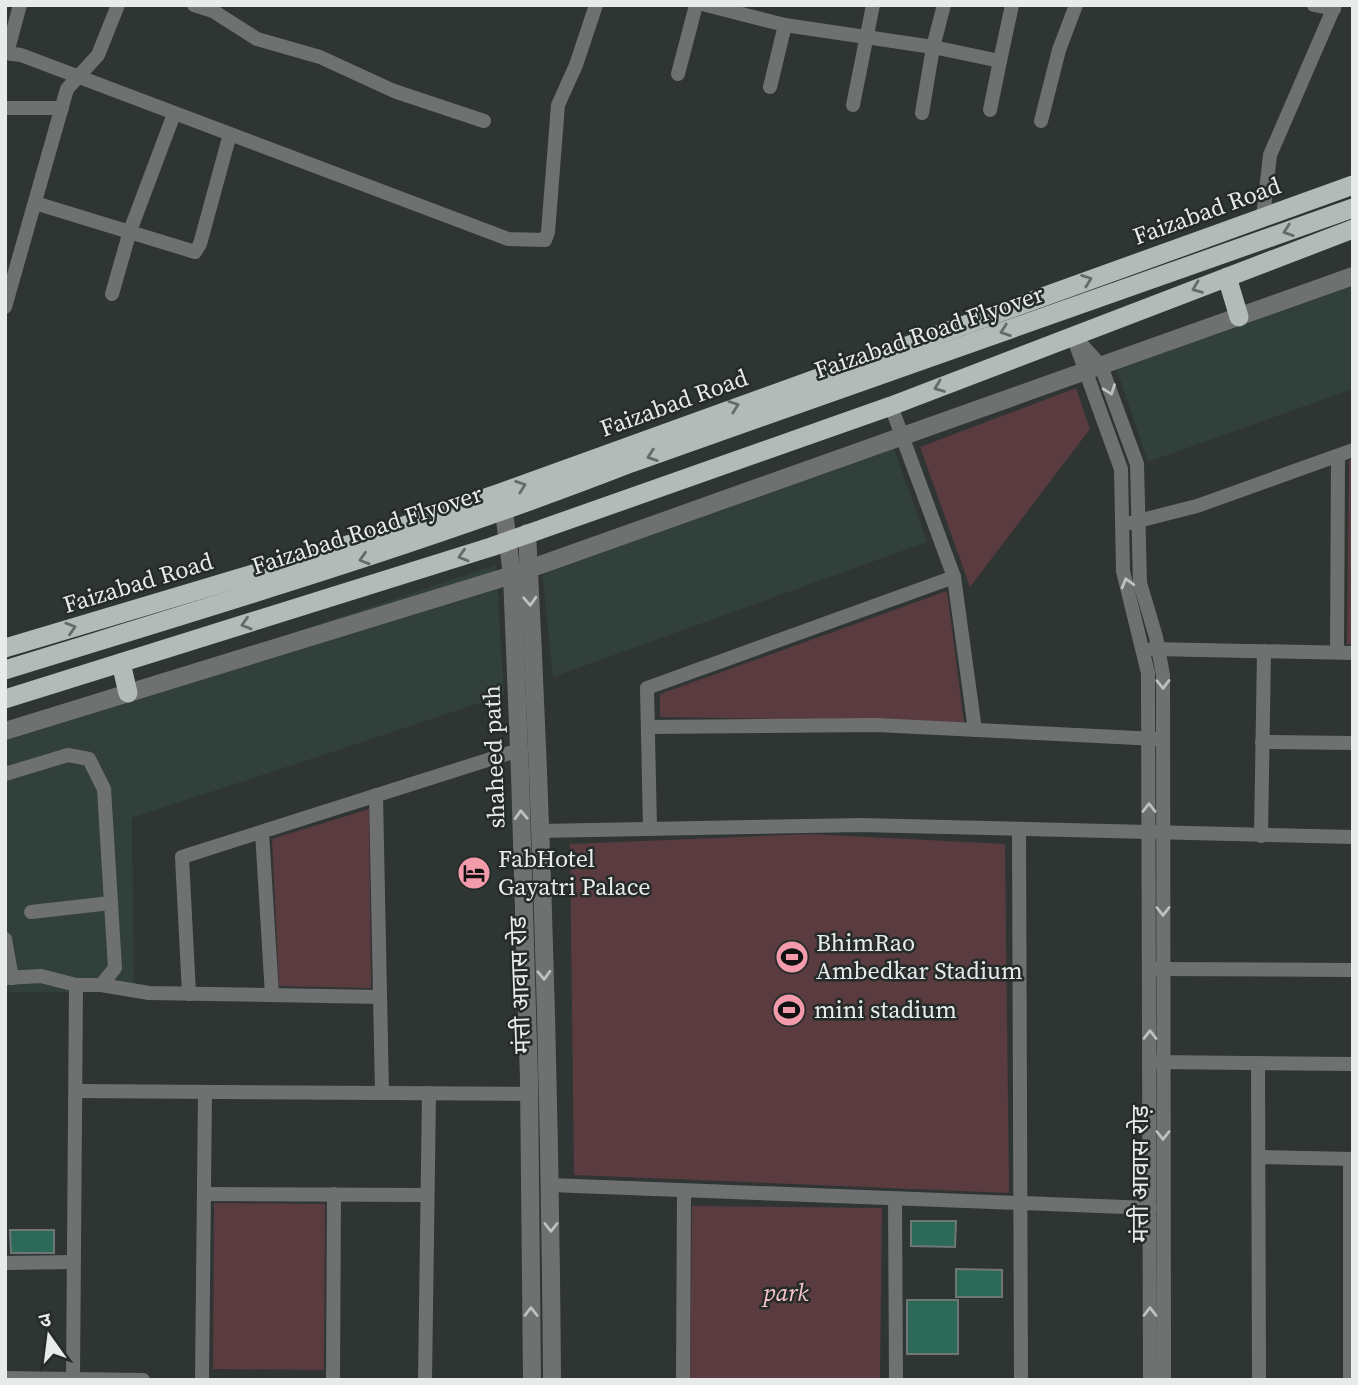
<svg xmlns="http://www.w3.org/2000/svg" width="1358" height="1385" viewBox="0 0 1358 1385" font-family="'Source Serif 4','Noto Sans Devanagari',serif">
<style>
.built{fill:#32403c}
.green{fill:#5a3b40}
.building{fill:#2c6958;stroke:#6f7774;stroke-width:2}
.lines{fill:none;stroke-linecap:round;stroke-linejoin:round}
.minor{stroke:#6e7170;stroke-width:14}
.tertiary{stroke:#6e7170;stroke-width:18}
.trunk{stroke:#b3bbb8;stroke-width:19}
.oneway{stroke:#646c69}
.oneway2{stroke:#bdc1bf}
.labels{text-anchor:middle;stroke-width:5;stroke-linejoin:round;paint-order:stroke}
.street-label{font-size:24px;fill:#e7ecea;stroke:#242b29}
.poi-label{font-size:24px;fill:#e7ecea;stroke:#242b29;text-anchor:start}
.park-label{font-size:24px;font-style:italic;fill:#fac6ce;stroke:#242b29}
</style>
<rect width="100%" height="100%" fill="#2e3533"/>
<g class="built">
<polygon points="1353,283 1353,389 1148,462 1116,367"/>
<polygon points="894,449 927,542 553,677 542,570"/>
<polygon points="496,565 504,695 132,818 134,992 5,992 5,724 112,693"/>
</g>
<g class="green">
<polygon points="1076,388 1090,429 970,587 920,447"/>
<polygon points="1353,459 1353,644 1347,644 1349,461"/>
<polygon points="947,591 964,722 660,717 660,694"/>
<polygon points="369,809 371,988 279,986 272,839"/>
<polygon points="811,834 1005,844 1009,1193 574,1175 570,844"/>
<polygon points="214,1203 325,1204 324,1370 213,1369"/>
<polygon points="692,1206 882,1208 880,1380 690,1378"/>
</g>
<g class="building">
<polygon points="911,1221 956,1221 955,1247 911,1246"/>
<polygon points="10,1230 54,1230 54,1253 11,1253"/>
<polygon points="956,1269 1002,1270 1002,1297 956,1297"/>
<rect x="907" y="1300" width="51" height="54"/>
</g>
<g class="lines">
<g class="minor">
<polyline points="194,5 213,11 257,39 320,57 394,91 484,121"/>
<polyline points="706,5 785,25 933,47 944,5"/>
<polyline points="1314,5 1334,9"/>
<polyline points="5,53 21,55 508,239 545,240 548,232 558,105 576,65 596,5"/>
<polyline points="7,53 20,5"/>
<polyline points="678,74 696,5"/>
<polyline points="770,87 785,25"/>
<polyline points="853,105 873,5"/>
<polyline points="5,108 62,108"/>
<polyline points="990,110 1000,61"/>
<polyline points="922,113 933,47 1000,61 1012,5"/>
<polyline points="1041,121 1059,50 1076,5"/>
<polyline points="35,203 195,252 200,244 230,134"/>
<polyline points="1263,217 1270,155 1335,5"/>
<polyline points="112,294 130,231 174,114"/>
<polyline points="5,307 67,89 98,55 118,5"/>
<polyline points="1073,335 1101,366 1137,464 1140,583 1156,637 1163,675 1164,1380"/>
<polyline points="1074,339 1121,469 1123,571 1148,673 1150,1380"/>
<polyline points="891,406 954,577 975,730"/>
<polyline points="1130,523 1197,506 1353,450"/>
<polyline points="1152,649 1353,653"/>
<polyline points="1337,652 1338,456"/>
<polyline points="648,727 876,725 1157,739"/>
<polyline points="1262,742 1353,743"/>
<polyline points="5,774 68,755 89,759 104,789 115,968 101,985"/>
<polyline points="376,795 382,1093"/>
<polyline points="650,828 647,688 954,577"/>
<polyline points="1019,830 1021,1380"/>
<polyline points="540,831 862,825 1353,837"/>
<polyline points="262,832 272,995"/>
<polyline points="1261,836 1264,651"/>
<polyline points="31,912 111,903"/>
<polyline points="5,939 12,978"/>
<polyline points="1155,969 1353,970"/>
<polyline points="5,978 41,976 76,985 101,985 149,993 380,997"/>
<polyline points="189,994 182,857 519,750"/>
<polyline points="1155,1062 1353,1064"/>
<polyline points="1258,1063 1259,1380"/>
<polyline points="76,1091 529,1094"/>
<polyline points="1259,1157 1353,1159"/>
<polyline points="550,1185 1150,1208"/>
<polyline points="204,1194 426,1195"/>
<polyline points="895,1200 896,1380"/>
<polyline points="5,1263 74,1262"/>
<polyline points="5,1378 143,1380"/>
<polyline points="73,1380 76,985"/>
<polyline points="202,1380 205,1092"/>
<polyline points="333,1380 334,1194"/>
<polyline points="425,1380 429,1093"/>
<polyline points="683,1380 684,1192"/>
<polyline points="1350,1380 1350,1159"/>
</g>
<g class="tertiary">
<polyline points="504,512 512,575 520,774 529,1079 532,1380"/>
<path d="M527 533C542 815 550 1097 552 1380"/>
<polyline points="5,731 512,575 1353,276"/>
</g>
<g class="trunk">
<polyline points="1227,277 1239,317"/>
<polyline points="5,648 330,551 500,493 1353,185"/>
<polyline points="121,663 128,693"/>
<path d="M5 670C215 605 426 543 631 463L1353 208"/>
<polyline points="5,699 491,547 891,406 1353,229"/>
</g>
</g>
<defs><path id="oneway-chevron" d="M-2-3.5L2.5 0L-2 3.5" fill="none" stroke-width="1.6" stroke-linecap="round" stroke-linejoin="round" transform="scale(1.75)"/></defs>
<g class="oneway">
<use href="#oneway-chevron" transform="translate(1288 231) rotate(161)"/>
<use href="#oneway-chevron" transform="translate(1087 280) rotate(-20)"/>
<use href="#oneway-chevron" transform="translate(1197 288) rotate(159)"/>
<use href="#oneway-chevron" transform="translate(1005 331) rotate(161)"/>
<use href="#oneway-chevron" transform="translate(939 387) rotate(159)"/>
<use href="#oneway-chevron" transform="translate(734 406) rotate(-20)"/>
<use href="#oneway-chevron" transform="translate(652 456) rotate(161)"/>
<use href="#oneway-chevron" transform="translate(521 486) rotate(-20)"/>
<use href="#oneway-chevron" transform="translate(463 556) rotate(163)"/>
<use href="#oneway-chevron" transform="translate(364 559) rotate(163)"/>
<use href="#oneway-chevron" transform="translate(246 624) rotate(163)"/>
<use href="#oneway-chevron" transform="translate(71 628) rotate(-17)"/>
</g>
<g class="oneway2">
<use href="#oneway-chevron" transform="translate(1110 390) rotate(70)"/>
<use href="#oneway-chevron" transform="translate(1127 583) rotate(-106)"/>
<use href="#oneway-chevron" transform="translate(530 601) rotate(87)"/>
<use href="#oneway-chevron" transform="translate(1163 684) rotate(89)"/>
<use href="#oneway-chevron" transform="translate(1149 808) rotate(-90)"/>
<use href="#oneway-chevron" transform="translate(521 815) rotate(-92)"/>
<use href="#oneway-chevron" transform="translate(1163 911) rotate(90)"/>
<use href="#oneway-chevron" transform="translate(544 975) rotate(88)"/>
<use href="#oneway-chevron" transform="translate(1150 1035) rotate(-90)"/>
<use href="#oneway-chevron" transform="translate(1163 1135) rotate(90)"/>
<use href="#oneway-chevron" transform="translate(551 1227) rotate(90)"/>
<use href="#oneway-chevron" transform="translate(531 1312) rotate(-90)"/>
<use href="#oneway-chevron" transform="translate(1150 1312) rotate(-90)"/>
</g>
<defs>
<symbol id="hotel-disc" viewBox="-11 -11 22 22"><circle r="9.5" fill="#f39aab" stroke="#242b29"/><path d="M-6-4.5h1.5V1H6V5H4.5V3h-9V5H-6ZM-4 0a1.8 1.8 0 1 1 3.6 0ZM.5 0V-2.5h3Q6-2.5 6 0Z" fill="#111"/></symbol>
<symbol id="stadium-disc" viewBox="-11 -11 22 22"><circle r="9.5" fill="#f39aab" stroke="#242b29"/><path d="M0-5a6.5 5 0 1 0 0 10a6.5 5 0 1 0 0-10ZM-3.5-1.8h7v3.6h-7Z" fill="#111"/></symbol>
</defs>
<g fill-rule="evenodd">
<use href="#hotel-disc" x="455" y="854" width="38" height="38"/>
<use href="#stadium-disc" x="773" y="938" width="38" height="38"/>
<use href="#stadium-disc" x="770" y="991" width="38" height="38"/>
</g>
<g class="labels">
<g class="street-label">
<text transform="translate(1207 211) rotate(-20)" y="8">Faizabad Road</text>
<text transform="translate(929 332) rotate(-19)" y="8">Faizabad Road Flyover</text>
<text transform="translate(674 403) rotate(-20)" y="8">Faizabad Road</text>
<text transform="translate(367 530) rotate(-18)" y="8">Faizabad Road Flyover</text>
<text transform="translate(138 583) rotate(-17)" y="8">Faizabad Road</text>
<text transform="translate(494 757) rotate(-92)" y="8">shaheed path</text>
<text transform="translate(520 985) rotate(-92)" y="8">मंत्ती आवास रोड</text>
<text transform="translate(1140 1174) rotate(-90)" y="8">मंत्ती आवास रोड़</text>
</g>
<g class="poi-label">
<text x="498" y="867">FabHotel<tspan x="498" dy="28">Gayatri Palace</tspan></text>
<text x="816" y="951">BhimRao<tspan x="816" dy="28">Ambedkar Stadium</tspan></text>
<text x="814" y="1018">mini stadium</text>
</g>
<g class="park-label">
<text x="786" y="1301">park</text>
</g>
</g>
<rect width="1358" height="1385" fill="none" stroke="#e7ecea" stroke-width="14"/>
<g transform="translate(49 1336) rotate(346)" stroke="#242b29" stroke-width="5" paint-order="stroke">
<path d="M0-5L12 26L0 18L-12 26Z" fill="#e7ecea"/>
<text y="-10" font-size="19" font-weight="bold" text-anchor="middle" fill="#e7ecea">उ</text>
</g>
</svg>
